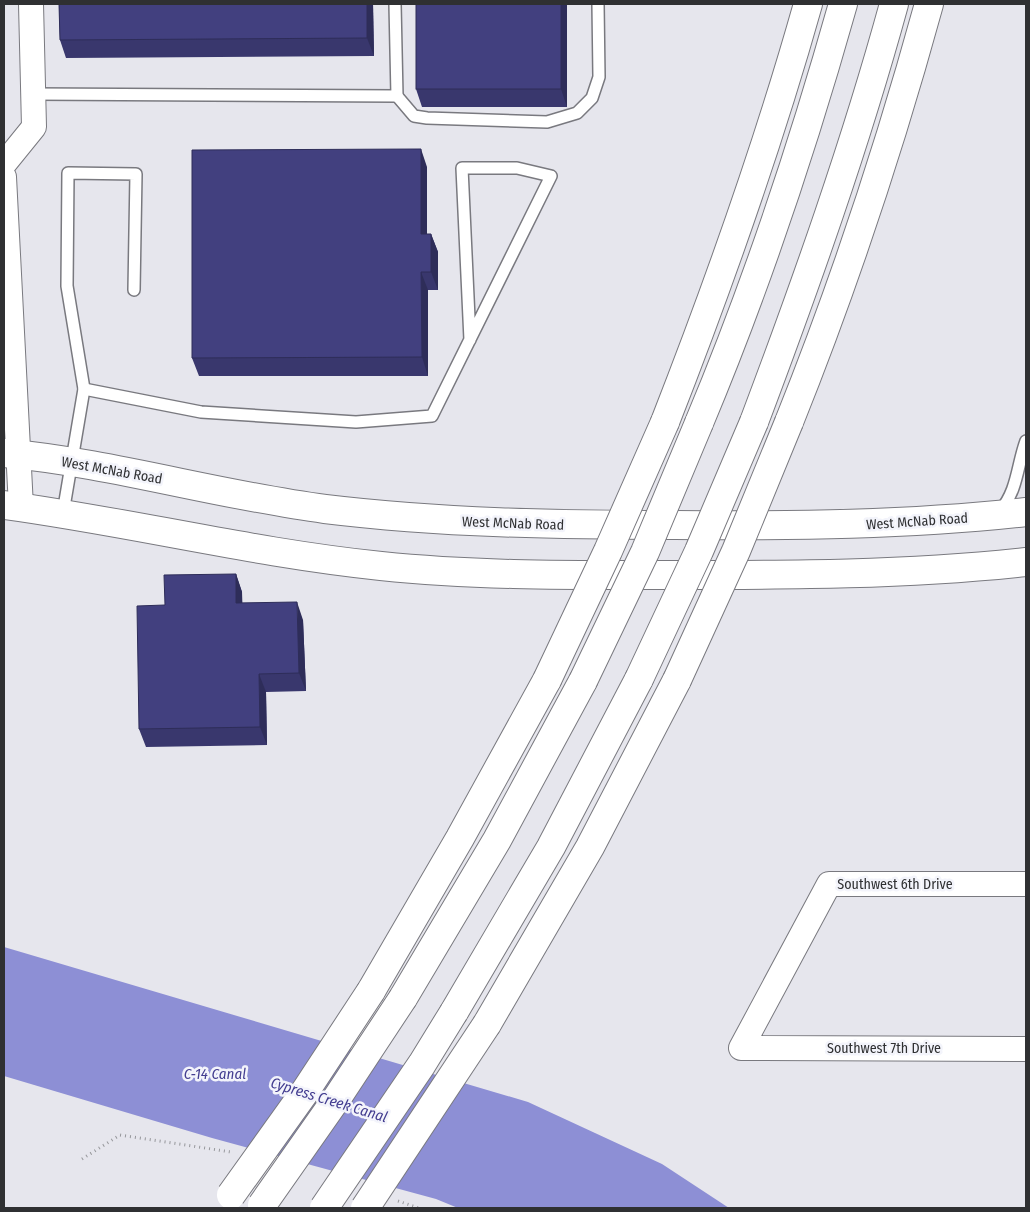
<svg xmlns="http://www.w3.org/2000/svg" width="1030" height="1212" viewBox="0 0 1030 1212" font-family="'Fira Sans Condensed',sans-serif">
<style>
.water{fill:#8d8fd5}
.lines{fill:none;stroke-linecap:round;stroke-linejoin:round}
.lane-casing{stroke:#79797f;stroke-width:14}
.street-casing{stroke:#79797f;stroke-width:26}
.secondary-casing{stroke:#79797f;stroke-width:30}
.highway-casing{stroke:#79797f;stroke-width:30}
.path{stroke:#96979b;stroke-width:3;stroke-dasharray:1 4;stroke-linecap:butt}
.lane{stroke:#fff;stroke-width:11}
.street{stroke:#fff;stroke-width:24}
.secondary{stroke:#fff;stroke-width:28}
.highway{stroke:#fff;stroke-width:28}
.highway-bridge-casing{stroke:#79797f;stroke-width:30;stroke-linecap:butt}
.highway-bridge{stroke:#fff;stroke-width:28}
.wall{fill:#39376d}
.shaded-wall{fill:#2e2d59}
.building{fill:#42407f;stroke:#2e2d59}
.labels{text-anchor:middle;stroke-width:5;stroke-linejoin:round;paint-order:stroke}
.street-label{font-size:14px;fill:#2f3032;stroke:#f3f4fb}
.water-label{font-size:15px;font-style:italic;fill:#433d90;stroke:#f3f4fb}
</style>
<rect width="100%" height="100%" fill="#e6e6ed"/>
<polygon class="water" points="4,947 528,1102 662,1164 729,1208 458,1208 436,1199 212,1138 4,1076"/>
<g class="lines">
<defs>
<g id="lane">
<polyline points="33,94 397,96 395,4"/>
<polyline points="397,96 414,116 427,118 547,122 577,113 592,98 599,77 598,4"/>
<polyline points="84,389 201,412 356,422 432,416 551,176 517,168 462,168 470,340"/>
<path d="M1000 511C1018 490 1017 465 1026 441"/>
<polyline points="63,513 84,389 67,286 68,173 136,174 134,290"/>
</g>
<g id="street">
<polyline points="4,164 34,127 31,4"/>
<polyline points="4,177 21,507"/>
<polyline points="1026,884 829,884 741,1048 1026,1049"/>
</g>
<g id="secondary">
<path d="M4 453C112 463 217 495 325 509 441 523 558 525 675 525 793 526 909 525 1026 512"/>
<path d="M4 505C130 522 254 553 381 566 477 576 574 575 670 575 790 575 906 575 1026 562"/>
</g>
<g id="highway">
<path d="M665 422C719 284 768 146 808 4"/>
<path d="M754 422C806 284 855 146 894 4"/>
<path d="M789 422C844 285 890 146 929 4"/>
<path d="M699 423C756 287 803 146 843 4"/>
<polyline points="371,991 460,838 547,680"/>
<polyline points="403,998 497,840 583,681"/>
<polyline points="454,1012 551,847 639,679"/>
<polyline points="487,1024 590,847 677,680"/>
</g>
</defs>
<use href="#lane" class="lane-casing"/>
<use href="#street" class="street-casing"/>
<use href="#secondary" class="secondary-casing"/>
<use href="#highway" class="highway-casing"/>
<g class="path">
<polyline points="82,1159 120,1135 231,1152"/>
<polyline points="398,1201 419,1208"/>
</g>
<use href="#lane" class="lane"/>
<use href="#street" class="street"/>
<use href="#secondary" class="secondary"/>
<use href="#highway" class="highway"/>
<defs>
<g id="highway-bridge">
<polyline points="639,679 699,551 754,422"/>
<polyline points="547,680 608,551 665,422"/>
<polyline points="677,680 736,551 789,422"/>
<polyline points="583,681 645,552 699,423"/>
<polyline points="231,1195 304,1093 371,991"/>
<polyline points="262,1205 335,1101 403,998"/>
<polyline points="324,1208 422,1064 454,1012"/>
<polyline points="365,1208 487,1024"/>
</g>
</defs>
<use href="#highway-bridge" class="highway-bridge-casing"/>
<use href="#highway-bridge" class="highway-bridge"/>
</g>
<g class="wall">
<polygon points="59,4 373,4 374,56 66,58 60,40"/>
<polygon points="567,4 567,107 422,107 416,89"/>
<polygon points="427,167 427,234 431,234 438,252 438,290 428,290 428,376 199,376 192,358"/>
<polygon points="236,574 242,592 242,603 303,620 306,691 266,692 267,745 146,747 139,729"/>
</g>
<g class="shaded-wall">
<polygon points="367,4 373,4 374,56 367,38"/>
<polygon points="561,4 567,4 567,107 561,89"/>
<polygon points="421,149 427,167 427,252 421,234"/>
<polygon points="431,234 438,252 438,290 431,272"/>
<polygon points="421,272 428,290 428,376 422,357"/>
<polygon points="236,574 242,592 243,621 236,603"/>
<polygon points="297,602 303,620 306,691 299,673"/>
<polygon points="259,674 266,692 267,745 260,727"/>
</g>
<g class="building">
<polygon points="59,4 367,4 367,38 60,40"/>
<rect x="416" y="4" width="145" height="85"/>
<polygon points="421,149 421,234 431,234 431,272 421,272 422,357 192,358 192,150"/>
<polygon points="236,574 236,603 297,602 299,673 259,674 260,727 139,729 137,606 165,605 164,575"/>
</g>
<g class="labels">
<g class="street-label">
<text transform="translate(112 470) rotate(10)" y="5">West McNab Road</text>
<text transform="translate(917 521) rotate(-4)" y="5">West McNab Road</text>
<text transform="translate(513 523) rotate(2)" y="5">West McNab Road</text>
<text x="895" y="889">Southwest 6th Drive</text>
<text x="884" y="1053">Southwest 7th Drive</text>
</g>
<g class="water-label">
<text x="215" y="1079">C-14 Canal</text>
<text transform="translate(329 1100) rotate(17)" y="5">Cypress Creek Canal</text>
</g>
</g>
<rect width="1030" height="1212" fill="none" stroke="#2f3032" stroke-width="10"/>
</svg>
